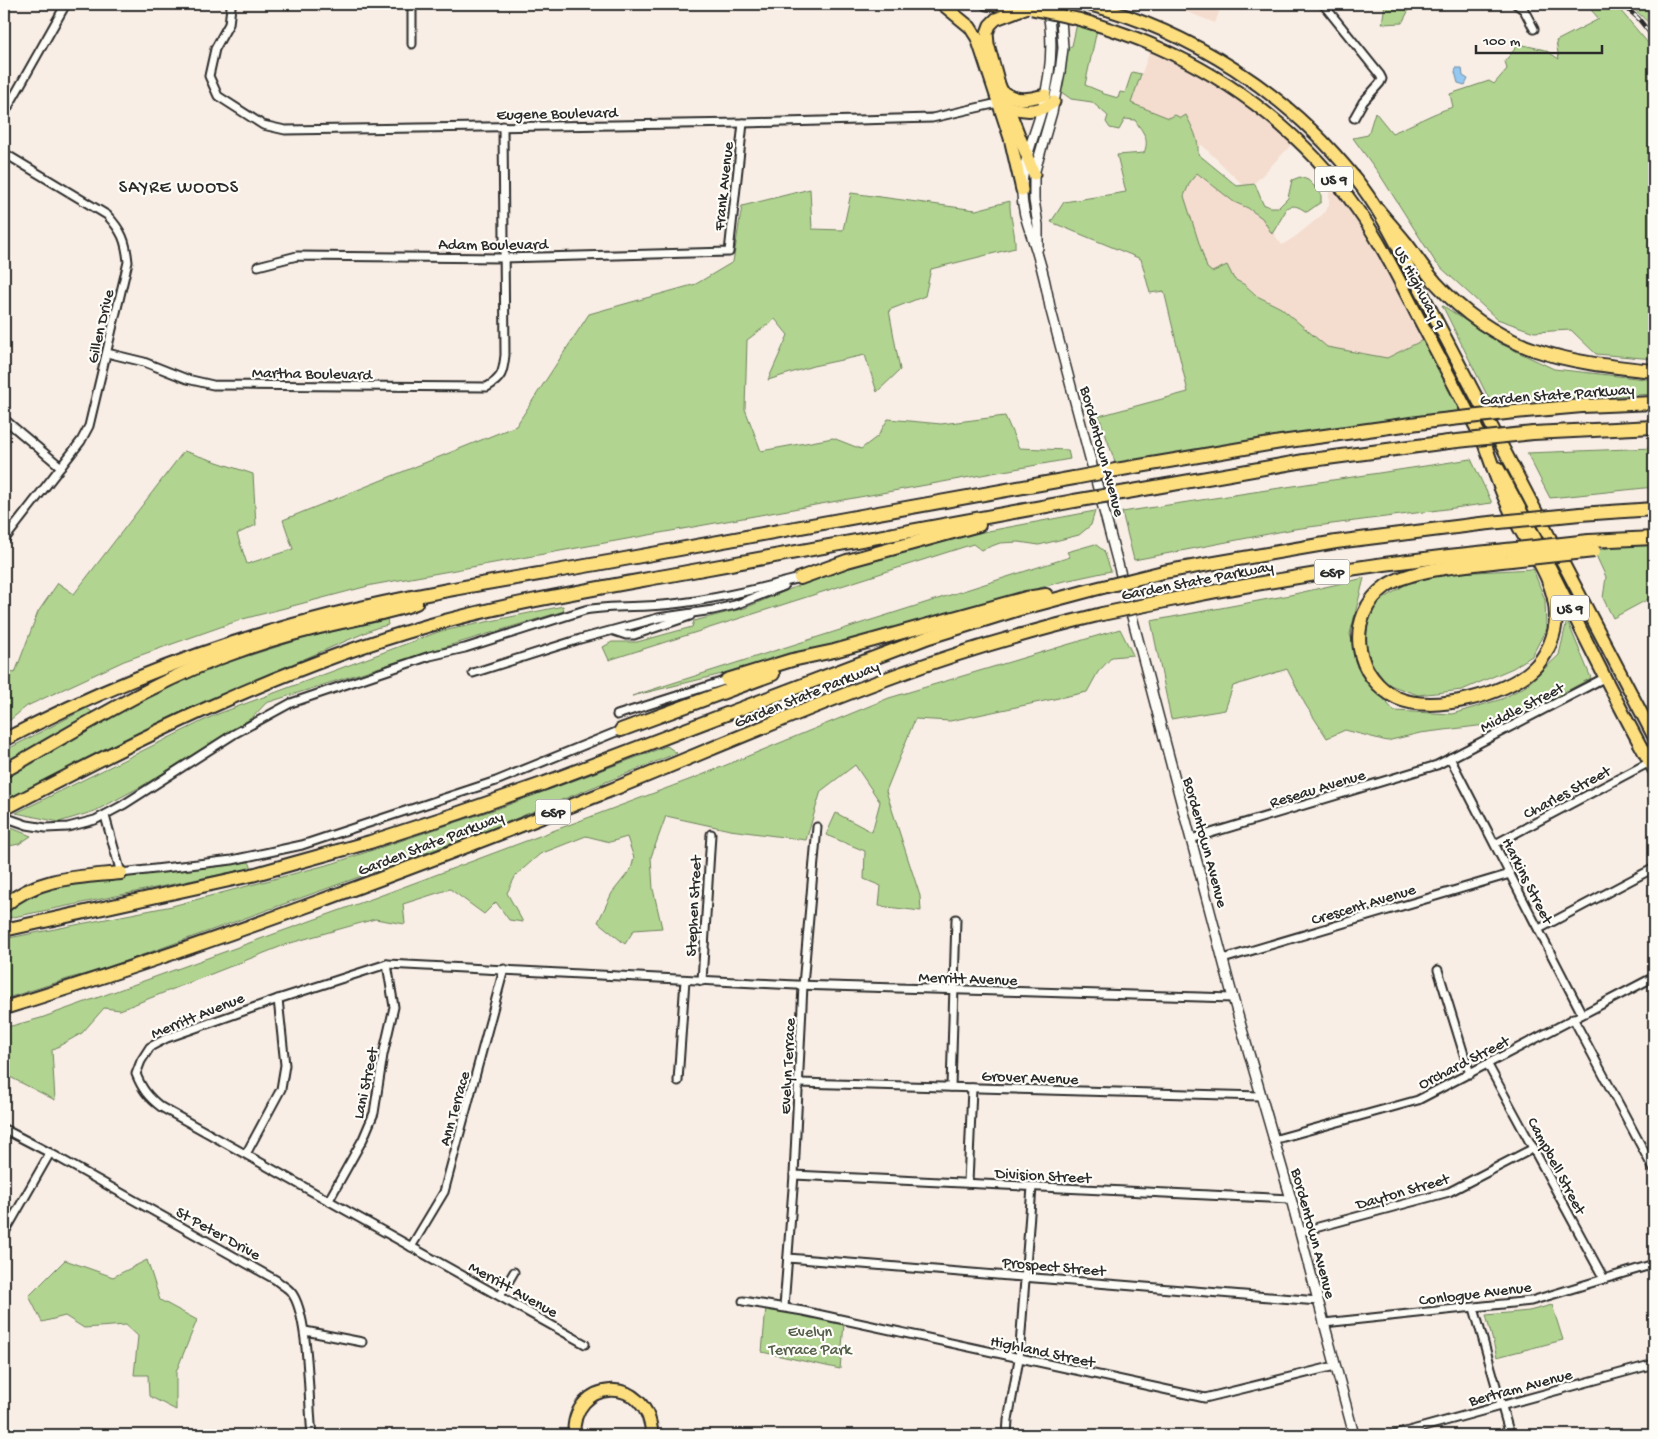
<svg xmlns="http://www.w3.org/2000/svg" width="1658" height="1439" viewBox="0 0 1658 1439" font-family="'Gochi Hand',sans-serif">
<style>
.built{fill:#f4ddcf}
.green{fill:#b1d590;stroke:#6e805e}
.water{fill:#95c9f2;stroke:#6b8aa2}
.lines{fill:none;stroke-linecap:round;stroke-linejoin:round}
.minor-casing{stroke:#2b2b2b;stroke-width:11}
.tertiary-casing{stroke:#2b2b2b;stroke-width:12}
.trunk-casing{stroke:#2b2b2b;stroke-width:15}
.motorway-casing{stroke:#2b2b2b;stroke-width:16}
.minor{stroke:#fdfcf7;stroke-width:7}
.tertiary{stroke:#fdfcf7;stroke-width:9}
.trunk{stroke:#fddf80;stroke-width:11}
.motorway{stroke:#fddf80;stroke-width:12}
.rail-casing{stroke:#2b2b2b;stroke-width:4.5}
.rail{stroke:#fdfcf7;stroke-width:2.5;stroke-dasharray:8;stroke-linecap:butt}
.trunk-bridge-casing{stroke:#2b2b2b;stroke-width:15;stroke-linecap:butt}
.motorway-bridge-casing{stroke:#2b2b2b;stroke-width:16;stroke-linecap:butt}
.trunk-bridge{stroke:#fddf80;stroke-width:11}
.motorway-bridge{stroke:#fddf80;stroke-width:12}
.labels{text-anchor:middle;stroke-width:4.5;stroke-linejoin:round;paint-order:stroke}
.shield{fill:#fdfcf7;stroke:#6a6a68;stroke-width:1}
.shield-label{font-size:15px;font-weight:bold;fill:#2b2b2b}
.street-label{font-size:16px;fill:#2b2b2b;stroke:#fdfcf7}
.park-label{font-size:16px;fill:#535e49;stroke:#fdfcf7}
.neighbourhood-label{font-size:18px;letter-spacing:1px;fill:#2b2b2b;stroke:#fdfcf7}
</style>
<rect width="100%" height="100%" fill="#f9eee5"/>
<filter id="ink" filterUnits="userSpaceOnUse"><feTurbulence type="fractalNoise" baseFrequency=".02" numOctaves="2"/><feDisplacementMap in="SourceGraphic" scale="10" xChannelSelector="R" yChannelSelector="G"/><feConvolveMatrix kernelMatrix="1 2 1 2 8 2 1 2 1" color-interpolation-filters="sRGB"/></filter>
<g filter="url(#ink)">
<g class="built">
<polygon points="1184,4 1222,4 1215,23 1182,10"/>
<polygon points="1152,45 1193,65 1297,139 1248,190 1202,145 1198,147 1197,138 1186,116 1169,118 1131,103"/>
<polygon points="1197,173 1234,202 1248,208 1262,218 1282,245 1296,236 1322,215 1329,205 1329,192 1336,181 1429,337 1387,358 1327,347 1281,308 1257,296 1245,285 1234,279 1212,272 1207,268 1202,256 1184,196 1190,182"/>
</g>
<g class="green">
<polygon points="1385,4 1410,4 1411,6 1402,23 1382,24"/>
<path d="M1586 4H1613L1620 10 1654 50V359L1596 354 1571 330 1534 332 1497 319 1436 263 1380 175 1353 138 1368 135 1375 112 1392 133C1413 125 1432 113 1453 107L1450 94 1489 81 1494 84 1507 69 1505 61 1519 44 1545 50 1559 59 1556 41 1599 19Z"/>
<polygon points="1629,4 1654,4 1654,29 1652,26"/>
<path d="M1078 19 1098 25 1085 85 1102 92 1101 93 1118 98 1120 92 1125 93 1132 72 1141 74 1131 103 1169 118 1175 115 1181 118 1186 115C1193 129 1199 139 1198 154L1237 186 1255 184 1263 204 1270 207H1279L1288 198 1292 180 1300 177 1308 180 1321 193V202L1307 212C1298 207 1296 204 1286 208L1285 212 1272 234 1262 218 1248 208 1234 202 1197 173 1190 182 1184 196 1207 268 1212 272 1227 265 1234 279 1245 285 1257 296 1281 308 1327 347 1387 358 1429 337 1470 417 1116 470 1114 459 1099 416 1188 392 1164 291 1150 293 1141 259 1051 222 1064 202 1126 192 1117 155 1144 153C1150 138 1143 133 1135 120L1125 119 1119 130 1110 128 1106 122 1108 116 1092 102 1071 99 1057 89 1063 48 1072 46Z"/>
<path d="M810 189 812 229 843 230 851 193 976 210 1010 201C1009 217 1016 232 1015 248L931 269 925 296 889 310 900 370 877 392 865 355 813 366 768 380 788 335 775 319 747 340 745 409 761 451 833 438 861 449 878 436 888 419 941 424 1005 416 1019 448 1068 450 1070 459 372 585 243 619 124 661 27 706 4 725V670L15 673 38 612 58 583 74 594 184 451 253 474 256 525 237 534 247 564 293 549 283 520 516 426 589 314 696 284 733 262 742 206Z"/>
<polygon points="1442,305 1501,344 1554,369 1654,380 1654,394 1491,403"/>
<polygon points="1654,448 1654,487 1550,498 1527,453"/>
<polygon points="1471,459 1492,503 1294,529 1134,560 1122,512"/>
<polygon points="1095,511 1091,525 1079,535 1039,545 1019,542 1000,543 981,550 973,544 609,660 603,647 612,642 637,642 692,627 694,621 745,608 800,585 866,562 967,535"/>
<polygon points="1654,538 1654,596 1613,618 1603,598 1606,577 1594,551"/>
<polygon points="1095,544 1104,551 1111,571 1060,582 878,636 632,696 1070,557 1067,552"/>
<polygon points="1533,569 1545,600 1546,629 1532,656 1513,668 1462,690 1418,695 1387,684 1366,656 1367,624 1376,604 1406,584 1438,574"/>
<polygon points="1364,578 1350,634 1361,673 1394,711 1452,714 1502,699 1526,686 1559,655 1567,620 1591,678 1526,713 1502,723 1420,733 1387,741 1345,730 1327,738 1305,704 1287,669 1233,686 1225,710 1171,719 1151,621 1290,595"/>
<polygon points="563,606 564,611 418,655 266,703 253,717 142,786 95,811 59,822 16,813 215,715 438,632"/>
<polygon points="387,619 388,625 376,628 181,712 4,801 4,776 147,693 210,668 305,638"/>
<polygon points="1120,629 1133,655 1112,657 1098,672 1087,692 950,721 915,719 886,791 920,896 921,911 879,906 881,886 864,879 865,851 826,835 836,813 872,832 880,802 855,765 821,791 806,840 730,830 666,816 651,857 653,889 662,928 634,930 625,944 598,922 612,893 631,869 634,858 627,837 610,842 586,836 540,854 516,875 507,893 523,922 509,920 496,902 484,914 450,889 403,904 405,924 375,919 287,944 120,1010 104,1008 82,1033 52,1050 55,1100 4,1074 4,1028 41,1018 374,898 702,775 889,698"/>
<polygon points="87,708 93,713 4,764 4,751"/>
<polygon points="667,746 677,753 473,836 95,972 74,977 4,999 4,939 172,906 334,863 505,806"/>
<polygon points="4,825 31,836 19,844 4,847"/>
<polygon points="249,862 252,868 4,919 4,911 32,892 59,885"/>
<polygon points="65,1260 113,1277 147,1260 160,1300 197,1320 176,1372 176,1410 149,1396 148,1375 134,1375 138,1336 126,1325 84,1328 65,1316 42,1322 29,1296"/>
<polygon points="1552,1305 1563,1340 1497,1357 1486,1315 1529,1311"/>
<polygon points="766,1307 844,1324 840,1369 762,1352"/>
</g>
<polygon class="water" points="1456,68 1462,68 1463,76 1468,79 1465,85 1458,83 1455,72"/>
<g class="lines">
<defs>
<g id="minor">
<polyline points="412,4 412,44"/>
<polyline points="1323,4 1380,75 1382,79 1380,83 1363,102 1354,118"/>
<polyline points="1516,4 1524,10 1534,29"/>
<polyline points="231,7 229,24 215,49 209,76 218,96 263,125 285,130 743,123 932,118 998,103"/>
<polyline points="4,114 66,4"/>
<path d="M4 153 107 215C122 231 126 241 128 262L89 426 81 441 4 540"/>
<polyline points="258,266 297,256 503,258 729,252 743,123"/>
<path d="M107 353 144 362 187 379 213 385 487 387C502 378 503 373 505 355L503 126"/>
<polyline points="4,419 61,467"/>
<polyline points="614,631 626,635 634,635 690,616"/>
<polyline points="473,673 580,639 658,618 713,610 735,605 784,586"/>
<polyline points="617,715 727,680"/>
<polyline points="1450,758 1582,1014"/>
<polyline points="105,816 121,873 232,860 302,845 496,781 621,730"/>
<path d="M4 817 27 825 46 828 68 827 95 820 123 805 234 734 291 703 430 656 465 648 585 610C614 605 643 608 673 604 716 599 758 589 800 578"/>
<polyline points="1191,839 1437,765 1604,678"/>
<polyline points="1495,844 1650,762"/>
<polyline points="1539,929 1654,868"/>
<polyline points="1223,959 1510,874"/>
<polyline points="1438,970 1470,1074"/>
<polyline points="702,981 711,834"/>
<polyline points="1573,1018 1654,1170"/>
<polyline points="1488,1065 1604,1279"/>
<polyline points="678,1081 685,980"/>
<polyline points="799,1083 1260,1096"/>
<polyline points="951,1087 956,919"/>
<path d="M4 1129 50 1153 276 1280C280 1284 287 1287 291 1292 310 1315 308 1403 312 1435"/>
<polyline points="1273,1140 1418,1100 1654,977"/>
<polyline points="246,1154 281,1089 285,1065 278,999"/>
<polyline points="794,1175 1291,1199"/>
<polyline points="968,1183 972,1088"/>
<polyline points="329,1200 363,1139 374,1113 383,1055 394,1007 387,964"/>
<polyline points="5,1232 50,1153"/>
<polyline points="1300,1232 1449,1192 1534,1148"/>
<polyline points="411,1247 444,1192 504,969"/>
<polyline points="788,1258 1318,1301"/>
<polyline points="500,1296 514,1272"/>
<polyline points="743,1301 803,1311 1205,1398 1335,1366"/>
<polyline points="784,1307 794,1175 803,985 817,827"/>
<polyline points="1474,1308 1510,1435"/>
<polyline points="1324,1323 1531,1301 1654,1264"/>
<polyline points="305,1331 362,1342"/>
<path d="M585 1344 161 1107C148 1097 142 1089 136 1074L141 1061 150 1047 167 1038 278 999 387 964 796 985 1233 998"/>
<polyline points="1007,1435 1008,1420 1019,1359 1032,1187"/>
<polyline points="1394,1435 1654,1364"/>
</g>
<g id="tertiary">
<path d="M1046 4C1055 39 1051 74 1042 109 1035 135 1022 162 1022 190 1021 213 1032 234 1038 256 1043 272 1047 290 1050 307L1233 998 1291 1199 1354 1435"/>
<polyline points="1038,248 1038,225 1034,200 1034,174 1052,112 1060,72 1063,48 1060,4"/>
</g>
<g id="trunk">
<polyline points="942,4 970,27 977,38 1010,138 1022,190"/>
<polyline points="987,4 1020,8"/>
<path d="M1087 4C1191 31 1288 93 1355 178 1377 205 1393 237 1409 268L1654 737"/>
<polyline points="1025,8 996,19 990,25 987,33 988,44 999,84 1034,174"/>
<path d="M1078 19C1105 27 1131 35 1157 47 1237 82 1307 138 1357 209 1380 241 1397 276 1415 311 1439 356 1462 400 1485 445"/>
<path d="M1003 92C1017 102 1029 99 1045 95"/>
<path d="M1004 105C1021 112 1039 113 1054 102"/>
<path d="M1498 468C1553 567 1598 671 1654 770"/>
<path d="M574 1435C571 1379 648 1372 652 1435"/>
</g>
<g id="motorway">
<path d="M1378 210C1387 221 1396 231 1405 242 1415 255 1424 269 1435 282 1499 353 1564 362 1654 371"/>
<polyline points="1515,412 1582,406 1654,403"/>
<polyline points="1533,433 1654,427"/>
<path d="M1485 445C1492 465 1499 486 1508 505 1523 541 1555 574 1556 615 1556 635 1547 656 1533 669 1505 695 1432 714 1397 698 1378 689 1363 670 1360 649 1356 625 1366 600 1386 586 1412 568 1478 564 1511 560"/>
<polyline points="1116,470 1281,442 1433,421"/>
<polyline points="1127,492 1304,461 1448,442"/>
<polyline points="1580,514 1654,509"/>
<polyline points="1589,541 1654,538"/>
<polyline points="1163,572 1336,542 1480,524"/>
<polyline points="800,578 847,561 979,525"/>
<path d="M1160 602C1274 579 1390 561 1506 550"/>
<polyline points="727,680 792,660 834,651 1026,598 1046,595"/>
<polyline points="621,730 773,674"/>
<path d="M4 740C109 685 220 642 335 614 429 591 525 577 619 560 771 532 922 505 1074 478"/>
<path d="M4 771C82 727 158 678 244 649 276 638 309 629 342 622 367 616 392 612 416 603"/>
<path d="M4 809C139 738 280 668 427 626 512 602 600 588 687 572 816 549 945 525 1074 501"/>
<path d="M4 906C37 877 80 877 121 873"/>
<polyline points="4,930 252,875 370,842 459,813 545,783 929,637 1016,610 1091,590"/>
<path d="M4 1008C209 945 411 869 611 790 705 752 798 711 894 676 962 651 1031 631 1102 614"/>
</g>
</defs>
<use href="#minor" class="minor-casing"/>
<use href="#tertiary" class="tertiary-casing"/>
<use href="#trunk" class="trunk-casing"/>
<use href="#motorway" class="motorway-casing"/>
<use href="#minor" class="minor"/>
<use href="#tertiary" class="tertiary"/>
<use href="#trunk" class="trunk"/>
<use href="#motorway" class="motorway"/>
<defs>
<polyline id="rail" points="1622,4 1638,18 1654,38"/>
</defs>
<use href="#rail" class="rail-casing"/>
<use href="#rail" class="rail"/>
<defs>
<polyline id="trunk-bridge" points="1032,9 1078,19"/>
<g id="motorway-bridge">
<polyline points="1433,421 1515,412"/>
<polyline points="1448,442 1533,433"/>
<polyline points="1074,478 1116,470"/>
<polyline points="1074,501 1127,492"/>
<polyline points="1480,524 1580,514"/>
<polyline points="1506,550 1589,541"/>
<polyline points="1511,560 1594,551"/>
<polyline points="1091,590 1163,572"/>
<polyline points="1102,614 1160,602"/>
</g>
</defs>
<use href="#trunk-bridge" class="trunk-bridge-casing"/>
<use href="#motorway-bridge" class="motorway-bridge-casing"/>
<use href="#trunk-bridge" class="trunk-bridge"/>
<use href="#motorway-bridge" class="motorway-bridge"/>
</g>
</g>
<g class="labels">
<g class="shield">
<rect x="1315" y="166.5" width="38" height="25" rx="4"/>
<rect x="1314.5" y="559.5" width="35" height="25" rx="4"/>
<rect x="1551" y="595.5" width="38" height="25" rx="4"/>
<rect x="535.5" y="799.5" width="35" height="25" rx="4"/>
</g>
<g class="shield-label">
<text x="1334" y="184">US 9</text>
<text x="1332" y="577">GSP</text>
<text x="1570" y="613">US 9</text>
<text x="553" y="817">GSP</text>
</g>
<g class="street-label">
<text transform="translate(557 112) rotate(-1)" y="6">Eugene Boulevard</text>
<text transform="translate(722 186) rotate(-84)" y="6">Frank Avenue</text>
<text x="493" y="249">Adam Boulevard</text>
<text transform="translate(1421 287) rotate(62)" y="6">US Highway 9</text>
<text transform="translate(99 326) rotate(-77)" y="6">Gillen Drive</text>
<text transform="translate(312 372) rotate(1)" y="6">Martha Boulevard</text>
<text transform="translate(1557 393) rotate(-4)" y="6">Garden State Parkway</text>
<text transform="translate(1104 451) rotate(75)" y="6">Bordentown Avenue</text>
<text transform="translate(1197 579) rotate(-11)" y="6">Garden State Parkway</text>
<text transform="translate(806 693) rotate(-22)" y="6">Garden State Parkway</text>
<text transform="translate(1521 706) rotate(-27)" y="6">Middle Street</text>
<text transform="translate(1317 787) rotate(-17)" y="6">Reseau Avenue</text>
<text transform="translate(1566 791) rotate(-28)" y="6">Charles Street</text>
<text transform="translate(430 842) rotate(-21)" y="6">Garden State Parkway</text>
<text transform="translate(1207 842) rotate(75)" y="6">Bordentown Avenue</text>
<text transform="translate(1529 880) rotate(63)" y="6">Harkins Street</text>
<text transform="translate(1363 903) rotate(-17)" y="6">Crescent Avenue</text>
<text transform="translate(692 906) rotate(-87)" y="6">Stephen Street</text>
<text transform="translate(968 977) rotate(2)" y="6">Merritt Avenue</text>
<text transform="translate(197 1014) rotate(-22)" y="6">Merritt Avenue</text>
<text transform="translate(1463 1061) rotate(-27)" y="6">Orchard Street</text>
<text transform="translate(786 1066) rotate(-87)" y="6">Evelyn Terrace</text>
<text transform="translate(1030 1076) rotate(2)" y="6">Grover Avenue</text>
<text transform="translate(364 1083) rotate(-78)" y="6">Lani Street</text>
<text transform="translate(453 1108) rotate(-74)" y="6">Ann Terrace</text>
<text transform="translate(1558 1165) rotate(62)" y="6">Campbell Street</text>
<text transform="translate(1043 1174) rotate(3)" y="6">Division Street</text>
<text transform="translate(1402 1190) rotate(-16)" y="6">Dayton Street</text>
<text transform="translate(219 1232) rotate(29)" y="6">St Peter Drive</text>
<text transform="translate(1315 1233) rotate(75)" y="6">Bordentown Avenue</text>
<text transform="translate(1054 1265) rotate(5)" y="6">Prospect Street</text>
<text transform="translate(514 1288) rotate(29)" y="6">Merritt Avenue</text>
<text transform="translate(1475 1292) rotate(-7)" y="6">Conlogue Avenue</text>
<text transform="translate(1043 1350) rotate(12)" y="6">Highland Street</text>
<text transform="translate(1520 1386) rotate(-15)" y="6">Bertram Avenue</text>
</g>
<g class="park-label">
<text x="810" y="1336">Evelyn<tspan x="810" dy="18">Terrace Park</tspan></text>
</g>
<g class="neighbourhood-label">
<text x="179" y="192">SAYRE WOODS</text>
</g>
</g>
<rect width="1658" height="1439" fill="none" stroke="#fdfcf7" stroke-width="20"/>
<rect x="10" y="10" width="1638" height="1419" fill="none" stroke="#2b2b2b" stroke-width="2" filter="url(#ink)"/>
<path d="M1476 45v8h126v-8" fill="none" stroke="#2b2b2b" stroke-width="2.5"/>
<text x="1483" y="45" font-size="15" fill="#2b2b2b" stroke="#fdfcf7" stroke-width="4" paint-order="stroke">100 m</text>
</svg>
